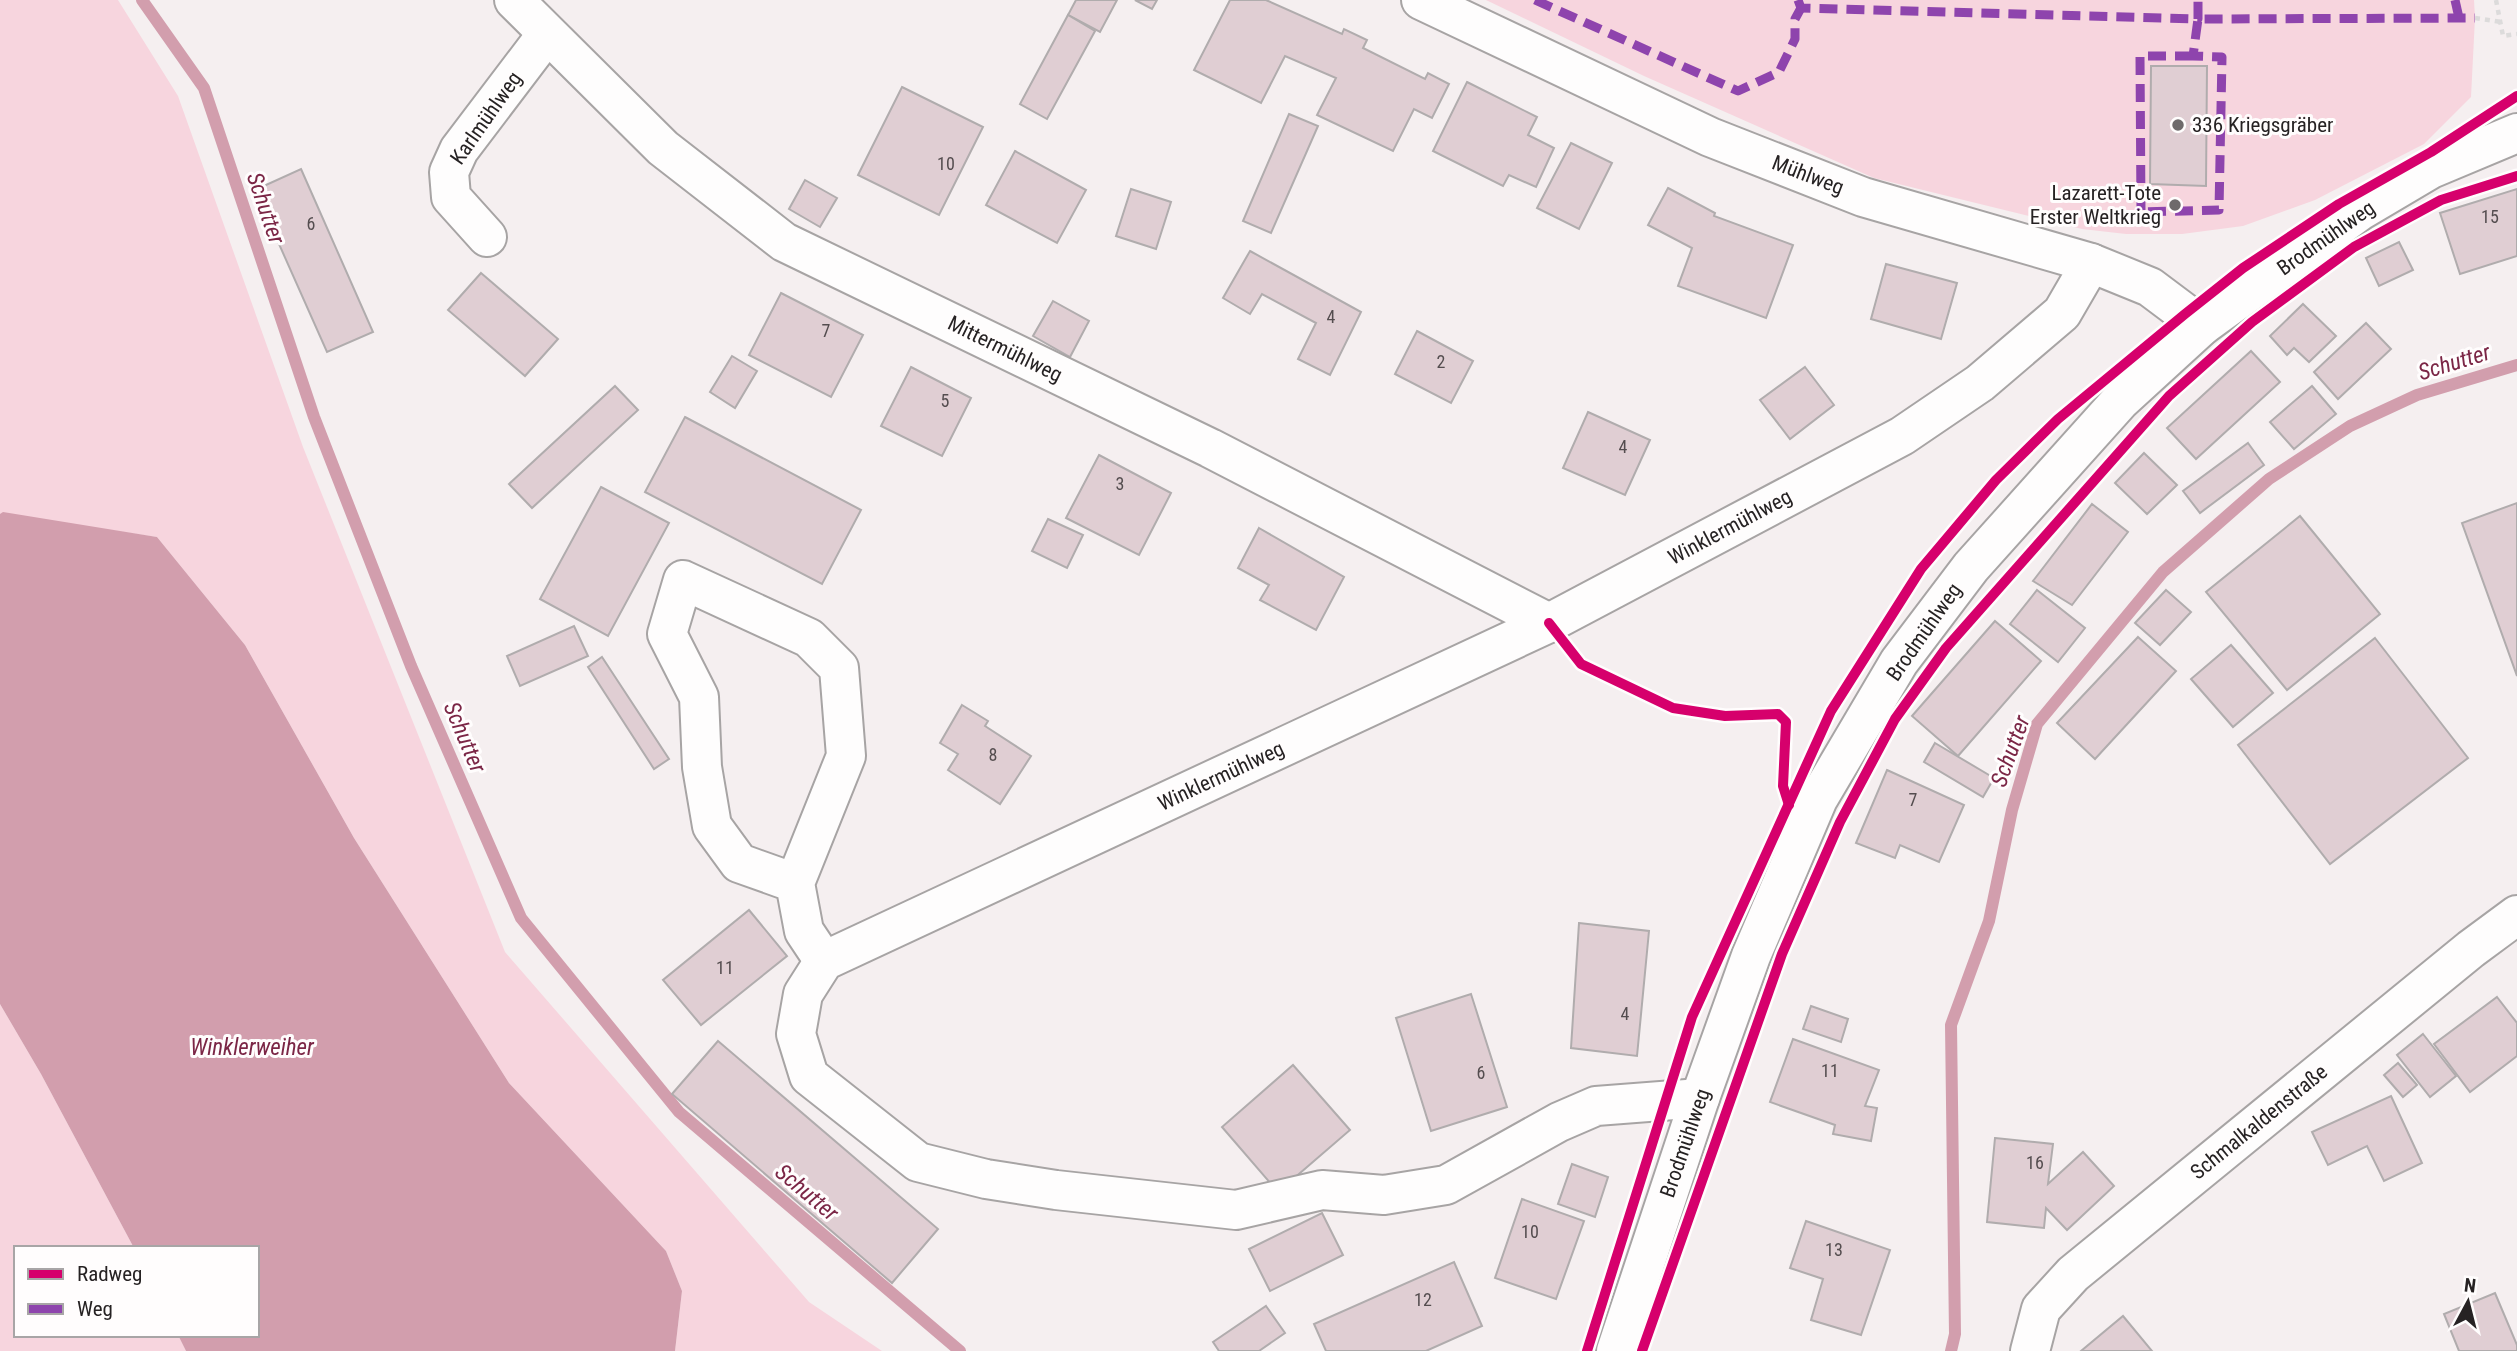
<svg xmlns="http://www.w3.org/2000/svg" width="2517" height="1351" viewBox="0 0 2517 1351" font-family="'Roboto Condensed',sans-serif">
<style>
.green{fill:#f7d5de}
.water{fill:#d29ead}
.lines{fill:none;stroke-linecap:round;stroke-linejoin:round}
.stream{stroke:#d29ead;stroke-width:12}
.building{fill:#e0ced3;stroke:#b0acad;stroke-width:2}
.minor-casing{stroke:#a7a4a4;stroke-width:42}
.path{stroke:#dcdbdb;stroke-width:4.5;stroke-dasharray:5 5;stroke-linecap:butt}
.minor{stroke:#fefdfd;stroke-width:38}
.quiet{stroke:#8e44ad;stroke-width:9;stroke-dasharray:18 9;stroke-linecap:butt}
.cycleway-casing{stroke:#fffdfd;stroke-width:15}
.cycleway{stroke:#d6006c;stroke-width:10}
.poi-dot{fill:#6e6a6b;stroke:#fffdfd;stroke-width:2.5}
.labels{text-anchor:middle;stroke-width:6;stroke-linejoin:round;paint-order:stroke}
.number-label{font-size:18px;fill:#544d4f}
.street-label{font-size:21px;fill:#262223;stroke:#fffdfd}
.poi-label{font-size:21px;fill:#262223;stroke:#fffdfd;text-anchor:start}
.water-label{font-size:23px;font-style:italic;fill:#7b2646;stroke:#fffdfd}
</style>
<rect width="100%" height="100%" fill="#f5eff0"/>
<g class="green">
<polygon points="0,0 118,0 178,96 303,447 505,952 809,1302 882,1351 675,1351 682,1291 666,1251 509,1083 354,838 245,645 157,537 0,514"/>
<polygon points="1486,0 2474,0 2475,18 2471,97 2424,144 2315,200 2243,226 2182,234 2126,234 2082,229 1874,178 1644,76"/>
<polygon points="0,1004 41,1074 134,1248 16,1248 16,1335 178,1335 186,1351 0,1351"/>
</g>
<polygon class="water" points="3,512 157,537 245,645 354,838 509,1083 666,1251 682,1291 675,1351 186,1351 178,1335 257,1335 257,1248 134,1248 41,1074 0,1004 0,514"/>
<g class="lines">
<g class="stream">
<polyline points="142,0 204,88 314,417 411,666 521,918 679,1112 960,1351"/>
<polyline points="1951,1351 1955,1334 1951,1025 1989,921 2012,810 2037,724 2163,572 2269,479 2350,426 2417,395 2517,365"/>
</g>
</g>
<g class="building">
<polygon points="1076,0 1117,0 1100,32 1068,15"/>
<polygon points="1135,0 1157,0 1152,9"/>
<polygon points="1230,0 1266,0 1342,34 1344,29 1367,40 1363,48 1425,79 1428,73 1449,84 1432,118 1414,109 1393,151 1317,115 1336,78 1285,56 1261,103 1194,70"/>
<polygon points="1068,15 1095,31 1047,119 1020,104"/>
<polygon points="2151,66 2207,66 2206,186 2150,184"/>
<polygon points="1467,82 1537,117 1528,135 1554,148 1536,187 1509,175 1503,186 1433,151"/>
<polygon points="902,87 983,127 939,215 858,175"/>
<polygon points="1289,114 1318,126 1271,233 1243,221"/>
<polygon points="1571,143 1612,163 1579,229 1537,208"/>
<polygon points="1015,151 1086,190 1057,243 986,205"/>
<polygon points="301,169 373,332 327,352 255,190"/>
<polygon points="805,180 837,198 820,227 789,209"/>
<polygon points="1668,188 1715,213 1714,216 1793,245 1766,318 1678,286 1692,248 1648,225"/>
<polygon points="1131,189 1171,202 1156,249 1116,236"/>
<polygon points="2517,189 2517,256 2460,274 2440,213"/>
<polygon points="2399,242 2413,270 2379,286 2366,258"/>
<polygon points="1250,251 1361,312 1330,375 1298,359 1316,323 1262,294 1250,314 1223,298"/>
<polygon points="1886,264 1957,283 1941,339 1871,319"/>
<polygon points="481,273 558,339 525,376 448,310"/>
<polygon points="781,293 863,335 831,397 749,355"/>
<polygon points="1053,301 1089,321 1070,357 1033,336"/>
<polygon points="2303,304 2336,336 2309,362 2294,348 2287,355 2270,336"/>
<polygon points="2366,323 2391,349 2338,399 2314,372"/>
<polygon points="1417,331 1473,361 1451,403 1395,374"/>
<polygon points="2251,351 2280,382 2196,459 2167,428"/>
<polygon points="732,356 757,371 735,408 710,392"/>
<polygon points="911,367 971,398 942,456 881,426"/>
<polygon points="1805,367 1834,405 1790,439 1760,400"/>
<polygon points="615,386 638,410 532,508 509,484"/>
<polygon points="2312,386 2336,414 2294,449 2270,422"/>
<polygon points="1588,412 1650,440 1625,495 1563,468"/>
<polygon points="685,417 861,510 822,584 645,492"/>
<polygon points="2248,443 2264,465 2200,513 2183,491"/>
<polygon points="2144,453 2177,485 2147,514 2115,483"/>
<polygon points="1099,455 1171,493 1139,555 1066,518"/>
<polygon points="601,487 669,523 608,636 540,599"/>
<polygon points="2517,503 2517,676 2462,523"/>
<polygon points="2092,504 2128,532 2072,605 2033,581"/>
<polygon points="2300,516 2380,614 2287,690 2206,592"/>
<polygon points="1048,519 1083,535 1067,568 1032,551"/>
<polygon points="1259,528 1344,577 1316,630 1260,600 1269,585 1238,568"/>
<polygon points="2037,590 2085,628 2058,662 2010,624"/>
<polygon points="2166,590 2191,612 2160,645 2135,623"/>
<polygon points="1995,621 2041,661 1958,756 1912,716"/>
<polygon points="574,626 588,656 520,686 507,656"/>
<polygon points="2138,637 2176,671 2095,759 2057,723"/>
<polygon points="2375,638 2468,758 2330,864 2238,745"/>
<polygon points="2231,645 2273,693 2233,727 2191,679"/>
<polygon points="602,657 669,759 654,769 588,667"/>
<polygon points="962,705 988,721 985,726 1031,756 1000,804 948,770 958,754 940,743"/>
<polygon points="1935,743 1994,778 1983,797 1924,762"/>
<polygon points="1887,770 1964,805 1939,862 1900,845 1895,858 1856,843"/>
<polygon points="749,910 787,956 701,1025 663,980"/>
<polygon points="1579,923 1649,931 1637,1056 1571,1048"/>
<polygon points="1471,994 1507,1107 1431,1131 1396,1018"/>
<polygon points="2497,997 2517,1023 2517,1056 2470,1092 2434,1044"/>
<polygon points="1811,1006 1848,1019 1841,1042 1803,1029"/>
<polygon points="2423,1034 2456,1076 2430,1097 2397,1055"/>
<polygon points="1793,1039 1879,1070 1865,1106 1877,1108 1871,1141 1833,1134 1835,1125 1770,1102"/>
<polygon points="718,1041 938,1229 892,1283 672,1094"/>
<polygon points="2398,1063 2417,1085 2403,1097 2384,1075"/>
<polygon points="1293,1065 1350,1130 1278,1192 1222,1127"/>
<polygon points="2391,1096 2422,1163 2384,1181 2367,1146 2328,1165 2312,1132"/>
<polygon points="1995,1138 2053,1144 2048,1184 2083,1152 2114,1186 2067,1230 2046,1208 2044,1228 1987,1222"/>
<polygon points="1572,1164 1608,1177 1595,1217 1558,1204"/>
<polygon points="1522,1199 1584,1221 1556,1299 1495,1278"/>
<polygon points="1322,1213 1343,1255 1270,1291 1249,1249"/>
<polygon points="1806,1221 1890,1250 1861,1335 1811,1320 1823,1279 1790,1268"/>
<polygon points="1454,1262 1482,1326 1426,1351 1326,1351 1314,1324"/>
<polygon points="2495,1293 2517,1345 2517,1351 2459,1351 2444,1314"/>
<polygon points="1266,1306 1285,1333 1259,1351 1219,1351 1213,1342"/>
<polygon points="2123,1316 2152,1351 2081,1351"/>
</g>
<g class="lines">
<defs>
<g id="minor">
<polyline points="514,0 663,148 784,242 1210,448 1549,623"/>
<polyline points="1421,0 1710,137 1863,197 2091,263 2150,287 2202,326"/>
<polyline points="487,237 451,197 449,172 459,150 547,34"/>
<polyline points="795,883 739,863 712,826 702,767 699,697 667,634 683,580 809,638 839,668 846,756 795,883 804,931 824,961"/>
<polyline points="1700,1098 1596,1106 1559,1122 1446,1185 1384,1195 1322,1190 1236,1210 1056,1190 986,1179 918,1162 809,1076 796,1034 803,994 824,961 1549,623 1902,436 1980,383 2062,313 2091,263"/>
<polyline points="1616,1351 1700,1098 1751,956 1818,799 1899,662 1971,567 2120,401 2202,326 2360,211 2431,169 2517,133"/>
<polyline points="2030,1351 2041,1309 2073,1274 2471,949 2517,915"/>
</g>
</defs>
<use href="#minor" class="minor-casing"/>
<g class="path">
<polyline points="2496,0 2503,36 2517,34"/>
<polyline points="2475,18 2501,22"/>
</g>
<use href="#minor" class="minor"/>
<g class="quiet">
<polyline points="1535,0 1738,91 1779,72 1795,39 1795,19 1801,8"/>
<polyline points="1798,0 1801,8 2198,19 2198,0"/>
<polyline points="2455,0 2459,18"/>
<polyline points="2193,56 2140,56 2141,212 2219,210 2222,57 2193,56 2198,19 2475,18"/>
</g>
<defs>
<g id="cycleway">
<polyline points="1549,623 1581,664 1673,708 1725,716 1778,714 1786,722 1783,786 1789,805"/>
<polyline points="1587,1351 1692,1017 1831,711 1921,569 1996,480 2058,419 2185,314 2243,268 2339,204 2431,152 2517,96"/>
<polyline points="1642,1351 1782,954 1840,822 1895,719 1946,648 2169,396 2252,322 2354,247 2441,200 2517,176"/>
</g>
</defs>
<use href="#cycleway" class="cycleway-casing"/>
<use href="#cycleway" class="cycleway"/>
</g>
<g class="poi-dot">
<circle cx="2178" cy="125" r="7"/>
<circle cx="2175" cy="205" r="7"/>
</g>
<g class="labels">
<g class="number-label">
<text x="946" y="170">10</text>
<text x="2490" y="223">15</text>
<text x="311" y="230">6</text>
<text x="1331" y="323">4</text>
<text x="826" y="337">7</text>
<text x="1441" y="368">2</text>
<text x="945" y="407">5</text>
<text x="1623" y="453">4</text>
<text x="1120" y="490">3</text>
<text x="993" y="761">8</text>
<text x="1913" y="806">7</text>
<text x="725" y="974">11</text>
<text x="1625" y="1020">4</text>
<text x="1830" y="1077">11</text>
<text x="1481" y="1079">6</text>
<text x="2035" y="1169">16</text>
<text x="1530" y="1238">10</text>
<text x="1834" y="1256">13</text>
<text x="1423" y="1306">12</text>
</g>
<g class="street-label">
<text transform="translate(486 118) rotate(-55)" y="7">Karlmühlweg</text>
<text transform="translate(1808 175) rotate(21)" y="7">Mühlweg</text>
<text transform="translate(2326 238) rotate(-35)" y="7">Brodmühlweg</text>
<text transform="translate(1005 349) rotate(26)" y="7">Mittermühlweg</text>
<text transform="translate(1730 527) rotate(-28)" y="7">Winklermühlweg</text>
<text transform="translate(1924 632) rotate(-55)" y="7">Brodmühlweg</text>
<text transform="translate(1221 776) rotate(-25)" y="7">Winklermühlweg</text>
<text transform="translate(2259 1122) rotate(-39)" y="7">Schmalkaldenstraße</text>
<text transform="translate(1685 1143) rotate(-71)" y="7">Brodmühlweg</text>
</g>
<g class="poi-label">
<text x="2192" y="132">336 Kriegsgräber</text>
<text x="2161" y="200" text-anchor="end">Lazarett-Tote<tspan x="2161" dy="24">Erster Weltkrieg</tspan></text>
</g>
<g class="water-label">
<text transform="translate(266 208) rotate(71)" y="8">Schutter</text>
<text transform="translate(2454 362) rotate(-17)" y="8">Schutter</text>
<text transform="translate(465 737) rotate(67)" y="8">Schutter</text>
<text transform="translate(2010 751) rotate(-70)" y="8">Schutter</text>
<text x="252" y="1055">Winklerweiher</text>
<text transform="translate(807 1192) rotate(40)" y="8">Schutter</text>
</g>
</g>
<rect x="14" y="1246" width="245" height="91" fill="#fffdfd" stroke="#a8a5a6" stroke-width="2"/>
<rect x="28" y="1269" width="35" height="10" fill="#d6006c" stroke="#a8a5a6" stroke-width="2"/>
<text x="77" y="1281" font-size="21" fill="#262223">Radweg</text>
<rect x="28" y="1304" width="35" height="10" fill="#8e44ad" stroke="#a8a5a6" stroke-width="2"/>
<text x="77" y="1316" font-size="21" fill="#262223">Weg</text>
<g transform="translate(2468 1302) rotate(7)" stroke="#fffdfd" stroke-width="5" paint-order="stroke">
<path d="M0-5L12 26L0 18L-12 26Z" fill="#262223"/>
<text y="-10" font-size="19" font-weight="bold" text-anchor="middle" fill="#262223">N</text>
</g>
</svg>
